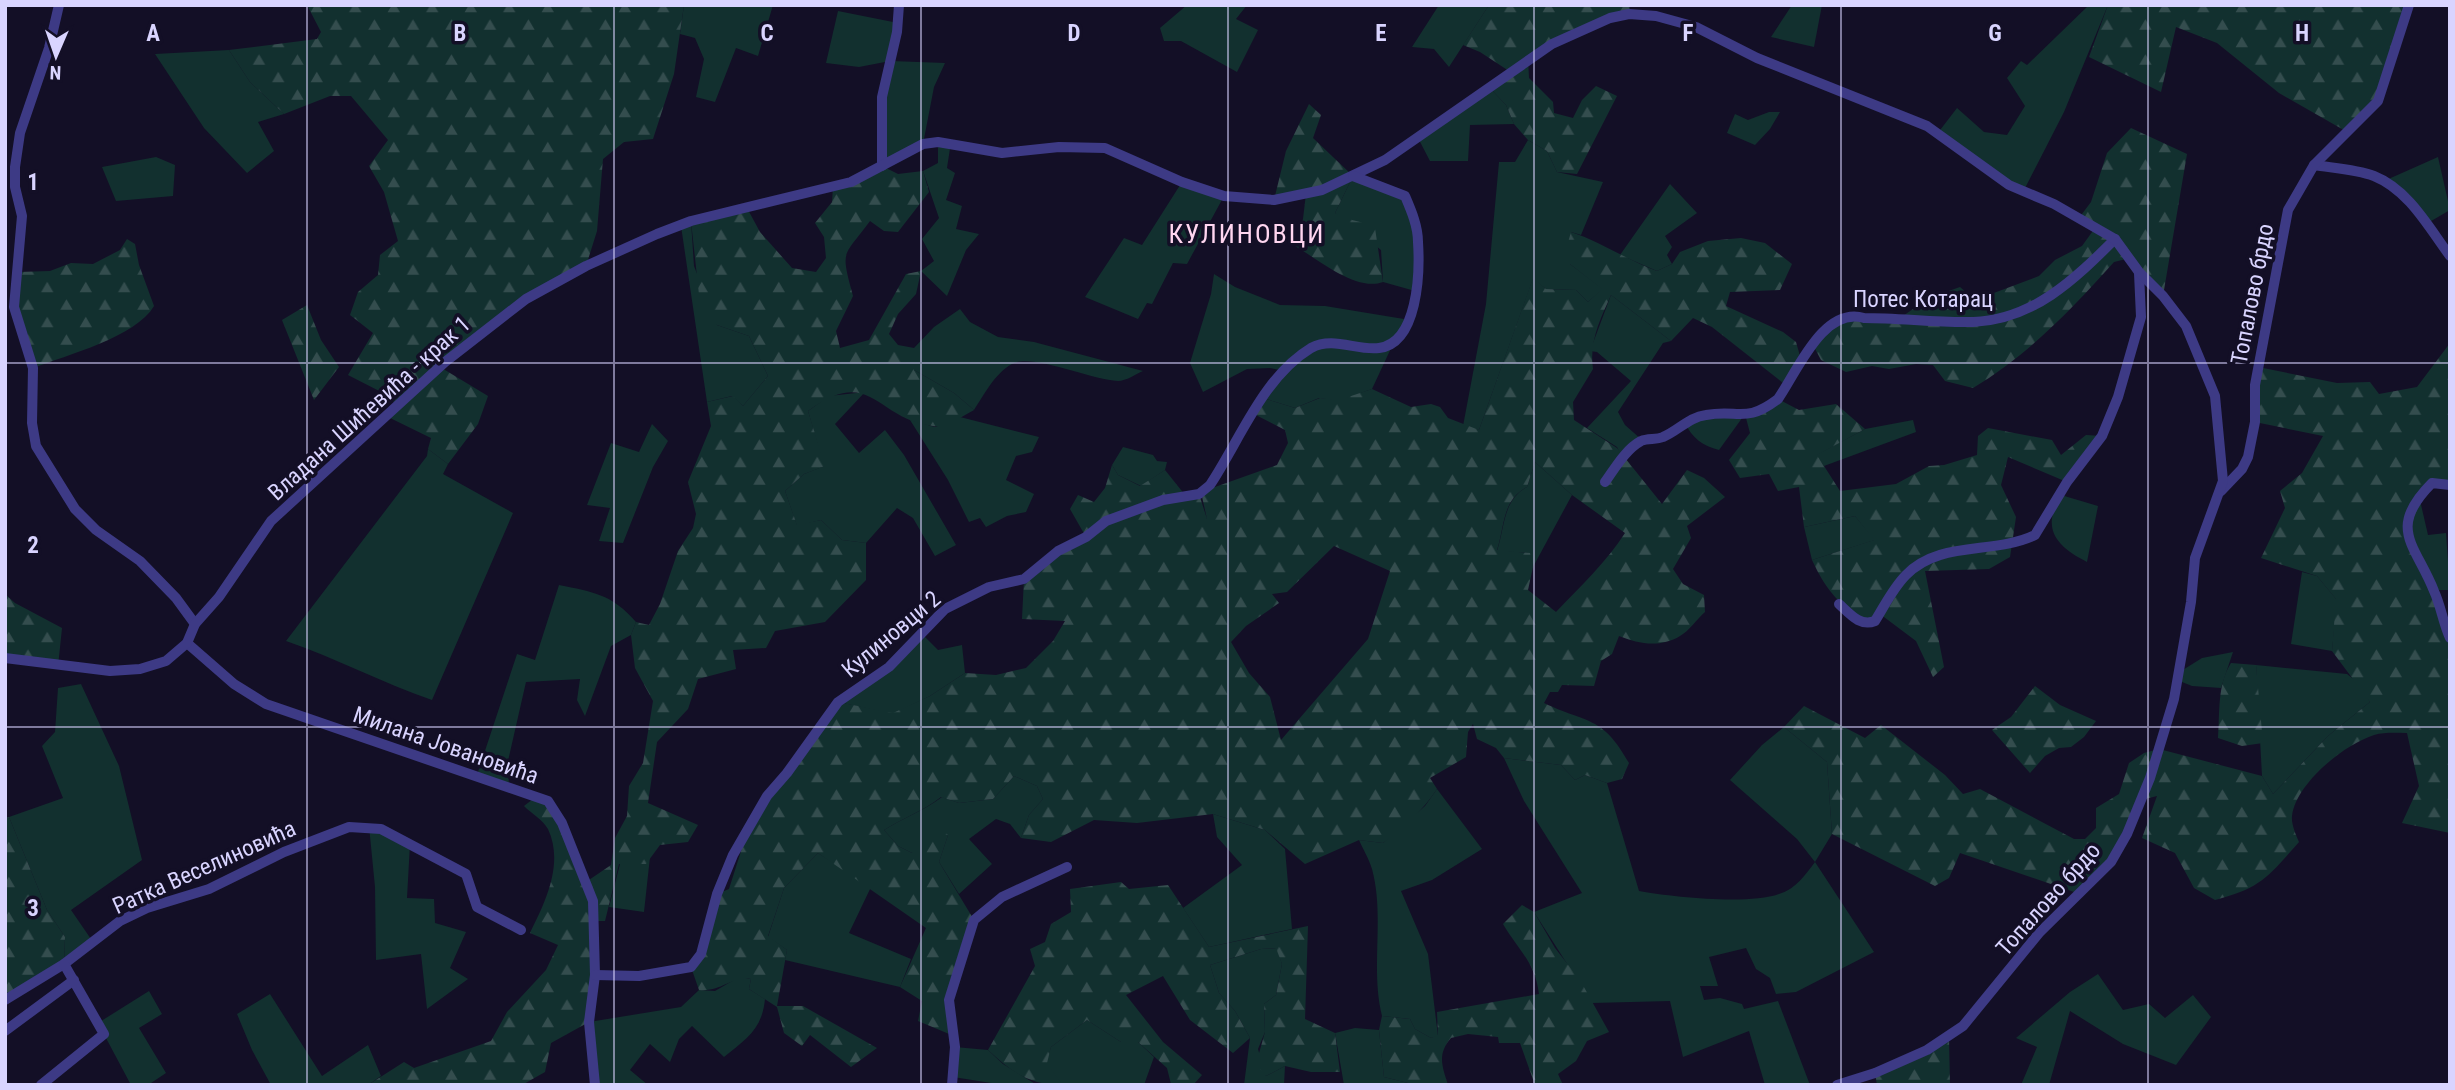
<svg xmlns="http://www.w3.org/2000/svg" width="2455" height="1090" viewBox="0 0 2455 1090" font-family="'Roboto Condensed',sans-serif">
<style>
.grass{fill:#12302f}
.forest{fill:url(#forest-firs);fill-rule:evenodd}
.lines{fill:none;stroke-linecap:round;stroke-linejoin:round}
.minor{stroke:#3d3a85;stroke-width:10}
.grid{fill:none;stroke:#d9d4ff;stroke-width:2;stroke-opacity:0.55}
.labels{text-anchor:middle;stroke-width:7;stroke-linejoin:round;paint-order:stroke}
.street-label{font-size:23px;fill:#d9d4ff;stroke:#130f26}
.quarter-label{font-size:26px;letter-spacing:2px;fill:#ffd6f0;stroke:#130f26}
.grid-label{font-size:23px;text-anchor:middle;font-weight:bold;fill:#d9d4ff;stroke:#130f26;stroke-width:7;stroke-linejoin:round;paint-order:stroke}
</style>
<defs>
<pattern id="forest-firs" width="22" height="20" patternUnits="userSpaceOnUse" patternTransform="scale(1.75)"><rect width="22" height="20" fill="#12302f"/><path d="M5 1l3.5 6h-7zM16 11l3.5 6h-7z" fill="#344d4e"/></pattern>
</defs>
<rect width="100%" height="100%" fill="#130f26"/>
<g class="grass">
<polygon points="684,5 773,5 758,56 736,48 715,102 696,97 704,59 695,38 680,34"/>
<polygon points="1187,5 1247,5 1236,19 1258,30 1237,72 1181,41 1164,41 1160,28"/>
<polygon points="1439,5 1489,5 1449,67 1434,49 1412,47"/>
<polygon points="1792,5 1822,5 1814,47 1771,37"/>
<polygon points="2089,5 2108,5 2064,112 2023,192 1937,134 1957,108 1984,132 2007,135 2025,106 2007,78 2021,61 2027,65"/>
<polygon points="838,11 898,23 891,61 945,63 934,87 923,144 882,166 882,97 890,61 859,67 826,63"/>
<polygon points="229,50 250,82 284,114 258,122 274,151 247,173 204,128 155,54"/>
<polygon points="1489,87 1506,105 1514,124 1470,125 1468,161 1430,161 1418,138"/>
<polygon points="1769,112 1780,112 1770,129 1755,145 1727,133 1735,114 1748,120"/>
<polygon points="1528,140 1547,151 1557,172 1603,182 1581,235 1571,232 1570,264 1603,289 1588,302 1576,290 1546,289 1533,279 1479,430 1463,426 1486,304 1499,162 1515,162"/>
<polygon points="938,142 951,142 947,168 955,173 946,200 962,206 956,229 979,234 966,250 947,296 921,271 934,261 922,239 939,218 923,171 938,163"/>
<polygon points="156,157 175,165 173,196 116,201 102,167"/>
<polygon points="2438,157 2450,210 2426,224 2384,181"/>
<polygon points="1353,176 1405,196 1418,240 1415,291 1383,282 1381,250 1335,213"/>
<polygon points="1182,182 1224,196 1187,264 1173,263 1152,304 1147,303 1138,319 1085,297 1124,238 1142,245"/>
<polygon points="1670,184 1697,213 1665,236 1672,247 1667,255 1672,264 1657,271 1620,255"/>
<polygon points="691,221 694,266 717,325 749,336 768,376 743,406 732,396 707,402 681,226"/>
<polygon points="1214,274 1235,287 1280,305 1325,306 1410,320 1393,344 1372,389 1339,401 1319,398 1295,408 1263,398 1284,371 1270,368 1247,369 1203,392 1190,363 1211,294"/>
<polygon points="1611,295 1671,341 1663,343 1618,412 1625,425 1642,440 1623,459 1617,447 1587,428 1631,381 1597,352 1590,351"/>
<path d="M960 309 970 322 998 337 1034 342 1143 371C1136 374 1126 381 1118 381 1090 380 1033 353 1012 364 995 373 984 395 974 410L954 393 914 370V348L934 327Z"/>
<polygon points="865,392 835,424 859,453 885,430 904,455 956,545 935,556 913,518 897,508 866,543 842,540 821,520 797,526 785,491 804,474 824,466 808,411 829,396"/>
<path d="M1745 414 1719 450C1703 446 1692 438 1685 423L1693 418Z"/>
<polygon points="960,417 1039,437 1032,452 1016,456 1006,480 1034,494 1026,512 1007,516 986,527 980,518 969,522 948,480 910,420 935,427"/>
<polygon points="1913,420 1916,432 1824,466 1816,455 1865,429"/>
<polygon points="652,424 668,441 653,467 623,543 599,541 610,508 587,505 611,443 639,452"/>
<polygon points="1123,447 1153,455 1157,461 1167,462 1165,470 1141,486 1118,475 1112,465"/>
<path d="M428 449 448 464 443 474 513 513 432 700C382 683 336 658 286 641L427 456Z"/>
<path d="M1535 462 1572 495 1533 567 1529 553 1497 551C1505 526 1503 500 1527 487Z"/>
<path d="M2061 495 2098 506 2087 562C2055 546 2041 528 2061 495Z"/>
<polygon points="2419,496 2428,535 2446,533 2450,590 2434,590 2406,530"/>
<polygon points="1855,516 1875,540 1812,560 1804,527"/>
<polygon points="2302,572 2317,576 2337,600 2332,651 2291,644"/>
<path d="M559 585C593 592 612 594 636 622L631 635 611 646 585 716 577 700 580 679 526 682 508 761 509 788 476 778 517 654 535 660Z"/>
<polygon points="921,633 938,650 962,645 965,673 930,696 893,714 838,702 889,666"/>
<polygon points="2233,652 2221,688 2192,686 2177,680 2178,673 2202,658"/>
<polygon points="2256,665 2347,674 2360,684 2370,702 2328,736 2273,794 2262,776"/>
<polygon points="81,684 119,766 142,860 71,910 93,942 64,964 65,937 47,910 9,817 63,798 42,746 55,732 58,688"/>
<path d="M1784 727 1827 762 1832 834 1815 862 1874 952 1796 992 1776 994 1770 978 1756 969 1746 948 1709 957 1718 986H1700L1704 1000 1720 998 1742 1004 1744 1009 1778 1001 1810 1085H1765L1749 1031 1683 1057 1670 1001 1592 1003 1534 912 1582 893 1524 801 1504 758 1561 765 1575 780 1585 775 1607 783 1639 891C1672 897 1748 905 1779 894 1796 889 1805 875 1815 862L1797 839 1730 780 1762 745Z"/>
<path d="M1014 776 1037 786 1043 799 1029 815 1021 838 1010 824 996 819 969 839 992 864 959 894 939 862 948 835 912 853 898 846 884 830C903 818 923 811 942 797L959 803 993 799Z"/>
<path d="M1437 789 1482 849 1432 880 1401 891 1428 954 1438 1036 1431 1038 1415 1029 1410 1019 1382 1016C1370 968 1385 917 1372 869 1369 859 1363 849 1359 840L1383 843 1425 806Z"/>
<polygon points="1213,814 1265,830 1285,849 1292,929 1209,947 1183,908 1242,865 1217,837"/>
<polygon points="369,826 410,844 407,898 434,899 435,923 466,932 450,968 468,979 427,1009 421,954 376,960 375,887"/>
<polygon points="818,853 871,887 849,933 911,959 900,987 785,960 787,950 768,937 784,888"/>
<polygon points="650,857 644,912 609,907 620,864 645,864"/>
<polygon points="1277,948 1282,964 1276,995 1264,1004 1265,1032 1258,1049 1266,1076 1285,1066 1284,1085 1244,1085 1250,1038 1235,1011 1219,993 1210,965 1261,949"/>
<polygon points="2098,974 2123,1010 2149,1004 2165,1018 2193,995 2211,1017 2176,1065 2123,1044 2070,1011 2049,1085 2021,1085 2037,1047 2016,1038 2070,992"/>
<path d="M739 977 751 979 749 989 765 999C762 1030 746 1039 724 1057L692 1026 679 1039 670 1062 650 1044 630 1070 648 1085H595L589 1022 681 1007 699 990 715 991Z"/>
<polygon points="149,991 162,1014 139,1028 166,1073 148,1085 131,1085 98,1023"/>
<polygon points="270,994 322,1076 368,1045 381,1076 368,1085 271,1085 252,1050 237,1014"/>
<polygon points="1087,1020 1121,1042 1138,1042 1154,1057 1144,1085 1061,1083 1046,1063 1051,1047"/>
<polygon points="1355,1028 1379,1030 1384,1077 1416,1085 1344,1085 1335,1033"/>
<polygon points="955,1047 988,1050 1003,1064 1037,1085 1004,1085 953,1077"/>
</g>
<g class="forest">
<polygon points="307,5 684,5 674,74 653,139 624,142 603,159 597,231 586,266 526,299 440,367 488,396 478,424 448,464 428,449 431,438 386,416 396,407 391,397 348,375 373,333 350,315 358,292 378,275 380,255 398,241 384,192 369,166 388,140 351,96 330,96 284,114 250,82 229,50 317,39 321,32"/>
<polygon points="1489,5 1630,5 1629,14 1528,59 1529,78 1553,102 1554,113 1573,118 1582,100 1596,86 1617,96 1577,174 1557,172 1547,151 1528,140 1514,124 1506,105 1489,87 1509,71 1480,52 1463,45"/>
<polygon points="2108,5 2409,5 2378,101 2349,133 2279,93 2217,43 2176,27 2161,92 2089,57"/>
<path d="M1309 104 1321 115 1313 138 1353 176 1335 213C1348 221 1360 220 1375 228L1383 282C1356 292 1318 259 1295 246L1303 219 1306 194 1274 200 1286 151Z"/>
<path d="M2131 128 2187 154 2163 296 2130 258 2114 262C2072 309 2027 356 1973 388L1945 381 1933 365 1916 364 1889 369 1872 366 1846 372 1821 360 1813 345 1843 318H1900L1929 298 1960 287 1975 300 2039 276 2055 260 2082 246 2095 228 2079 218 2091 202 2107 153Z"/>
<path d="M882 166 898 174 923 171 929 192 898 232 884 231 870 221C843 258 840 248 853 296L836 331 840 348 869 340 906 274 921 271 916 294 898 314 889 334 898 345 914 348V370L954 393 974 410C963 416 946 428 933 426 876 420 872 364 808 411L825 466 804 474 785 491 797 525 821 520 842 540 866 543V580L825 622 775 631 766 648 733 650 736 669 698 679 688 709 657 742 648 803 698 825 688 842 660 845 646 864H619L605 921H596L589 1022 551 1043 545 1072 522 1085H368L404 1062 414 1068 491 1041 507 1012 546 970 558 945 530 933C546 901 564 863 548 829 543 820 531 813 524 806L537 796 548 801 586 882 611 865 615 838 627 816 629 786 643 763 653 701 635 668 631 635 636 622 649 625 660 604 678 551 693 528 696 514 688 482 711 426 707 402 733 396 743 406 768 376 749 336 717 325 701 313 691 221 747 208 760 232 792 268 816 272 826 258 824 237 815 223 832 202 833 187Z"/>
<path d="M1571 232C1601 242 1627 260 1657 271L1672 264 1680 252 1708 241 1741 238 1765 243 1792 264 1780 290 1730 292 1726 306 1783 332 1796 342 1802 363 1787 386 1712 327 1693 318 1671 341 1611 295C1600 320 1589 341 1593 369L1573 402 1574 420 1617 448 1662 504 1687 470 1704 478 1725 497 1687 526 1691 538 1673 569 1683 584 1704 595 1705 612C1697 619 1689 631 1680 636 1660 648 1639 644 1619 636L1612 654 1601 661 1594 686 1562 685 1558 692H1550L1544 703C1588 724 1602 715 1629 763L1622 779 1607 783 1585 775 1575 780 1561 765 1504 758 1496 748 1477 739 1473 724 1468 732 1466 757 1430 778 1437 789C1423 810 1404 828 1383 843L1359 840 1305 864 1265 830 1213 814 1137 823 1094 820 1051 842 1021 838 1029 815 1043 799 1037 786 1014 776 993 799 959 803 941 797C923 811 903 818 884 830L898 846 912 853 922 830 938 826 948 835 939 862 974 920 949 1000 954 1036 918 1021 922 1001 900 987 926 928 818 853 784 888 768 936 787 950 777 1006H803L877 1048 851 1067 810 1035 802 1046 784 1033 777 1007 749 989 751 979C730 976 723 992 699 990L691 967 701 954 717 894 729 889 750 823 838 702 893 713 930 696 965 673 996 675 1026 668 1053 641 1065 621 1022 619 1024 579 1086 537 1070 509 1078 495 1094 502 1105 488 1112 465 1118 475 1140 486 1165 470 1185 495 1199 494 1207 519 1201 492 1277 465 1288 443 1285 430 1252 413 1263 398 1295 408 1320 398 1339 400 1372 389 1411 407 1431 404 1440 407 1448 418 1479 430 1533 278 1546 289 1576 290 1588 302 1602 289 1570 264 1565 253ZM1535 462 1572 495 1625 533C1607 561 1580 587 1556 612L1528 590 1533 567 1530 553 1497 550C1505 525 1502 500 1527 487ZM1334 546 1390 571 1368 639 1281 740 1270 697 1249 673 1231 642 1246 626 1279 603 1272 594 1287 592Z"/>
<path d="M127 239 135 244 139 265 154 306C136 337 67 355 33 368 22 337 13 305 18 272L50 271 71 263 93 264 120 250Z"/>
<polygon points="307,305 321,340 339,367 314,400 282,320"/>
<path d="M2450 343V485L2432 484 2406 530 2450 638V833L2402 823 2419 786 2407 733C2396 733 2384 732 2374 735 2345 744 2296 783 2292 816 2291 824 2296 835 2299 842 2268 877 2261 888 2215 900L2194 888 2175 853 2142 838 2157 796 2141 800 2111 862 2077 893 1960 853 1949 878 1935 886 1832 834 1827 762 1784 727 1804 706 1865 738 1881 725 1945 775 1963 794 1980 789 2074 839H2085L2096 828V808L2119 794 2129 763 2144 753 2159 749 2262 776 2273 794 2328 736 2370 702 2332 651 2336 599 2317 576 2261 558 2285 508 2280 491 2302 473 2323 436 2255 422 2258 367 2337 383 2370 382 2379 394 2417 387Z"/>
<path d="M1778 399 1799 410 1836 404 1865 429 1817 455 1840 491 1896 484 1929 466 1944 465 1977 455 1978 436 1988 428 2052 440 2061 455 2086 435 2102 436 2067 482 2008 457 2001 485 2016 517 2010 557 1989 569 1925 571 1944 667 1933 677 1916 641 1880 614 1870 623C1839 604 1828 594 1812 560L1874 540 1855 516 1804 527 1799 487 1778 491 1769 474 1740 478 1729 460 1750 433 1745 414Z"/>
<polygon points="5,594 15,603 62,628 58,666 5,658"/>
<path d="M2231 663 2256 665 2263 743 2242 746 2218 738C2220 713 2217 685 2231 663Z"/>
<polygon points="2035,686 2060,705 2096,721 2084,737 2071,747 2059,748 2045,756 2030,773 1992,730 2011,717"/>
<polygon points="9,817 47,910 65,937 64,964 5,1000 5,818"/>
<path d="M1121 882 1129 889 1168 885 1209 947 1308 926 1305 1019 1335 1033 1340 1072H1311L1285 1066 1266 1076 1256 1064 1265 1032 1264 1004 1276 995 1282 964 1276 948 1261 949 1210 965 1219 993 1235 1011 1250 1038 1233 1053 1190 1020 1163 976 1126 995 1163 1042 1202 1075 1193 1085 1171 1084 1167 1068 1138 1042H1121L1087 1020 1051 1047 1047 1063 1063 1085C1030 1085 1013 1073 988 1050L1035 966 1030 949 1045 942 1051 924 1071 912 1070 889Z"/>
<path d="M1522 905 1534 912 1555 948 1580 980 1609 1032 1587 1041 1576 1061 1558 1074 1563 1085H1535L1520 1043H1499L1498 1037 1468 1034 1451 1038C1437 1054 1442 1066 1448 1085H1416L1384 1077 1379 1030 1382 1016 1410 1019 1415 1029 1431 1038 1438 1035 1437 1012 1539 994C1535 962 1519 951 1503 924Z"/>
<polygon points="1949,1038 1950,1085 1877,1085 1875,1073"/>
</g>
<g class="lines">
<g class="minor">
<polyline points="59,5 49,48 20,133 15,167 15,187 22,216 14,307 33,368 32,423 36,446 75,509 96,530 140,561 176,598 195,624"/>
<path d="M2314 165C2333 168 2356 169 2374 176 2409 190 2429 228 2450 256"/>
<polyline points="882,166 882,97 897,32 899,5"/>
<path d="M1605 482C1615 468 1626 449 1641 441 1648 438 1656 440 1663 437 1678 431 1689 417 1706 415 1739 409 1745 424 1778 399 1797 372 1823 306 1864 318 1901 318 1937 323 1973 322 2033 320 2075 279 2115 239"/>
<path d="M2450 485 2432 483C2386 529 2416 545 2434 591 2441 606 2443 623 2450 638"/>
<polyline points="2221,491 2242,469 2248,457 2255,422 2255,385 2288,210 2314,165 2378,101 2409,5"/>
<path d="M1839 604C1850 614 1860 627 1875 621 1885 605 1893 588 1906 575 1940 540 1993 555 2035 535L2067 482 2102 436 2118 397 2141 317 2139 273"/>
<polyline points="187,643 234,684 266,704 548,801 562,823 593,901 595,975 589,1022 595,1085"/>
<polyline points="5,658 110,671 140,669 166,661 187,643 195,624 219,597 271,521 445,362 526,299 586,266 657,234 691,221 851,182 923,144 938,142 1002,153 1059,147 1105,148 1182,182 1224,196 1274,200 1322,190 1385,160 1552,44 1610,18 1629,14 1656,16 1696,27 1757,58 1927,126 2009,185 2054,204 2115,239 2139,272 2163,296 2186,326 2215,396 2223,481 2195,558 2191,602 2174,699 2150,778 2127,834 2111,862 2039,933 1963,1026 1927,1050 1875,1073 1837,1085"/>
<path d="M595 975 639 976 691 967 701 954 717 894 733 855 767 796 787 773 838 702 889 667 945 609 989 587 1024 579 1058 551 1086 537 1106 521 1163 500 1199 494 1210 485C1240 440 1263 377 1311 348 1333 336 1357 351 1379 348 1418 343 1420 273 1418 242 1418 226 1411 210 1405 196L1353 176"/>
<polyline points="5,1000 64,964 120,921 147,908 209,889 284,852 349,827 381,829 466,874 477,907 521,930"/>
<polyline points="5,1031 74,980"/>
<polyline points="41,1085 104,1034 64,964"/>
<polyline points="952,1085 955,1047 949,1000 974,920 1002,897 1067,867"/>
</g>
</g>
<path class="grid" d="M307 5V1085M614 5V1085M921 5V1085M1228 5V1085M1534 5V1085M1841 5V1085M2148 5V1085M5 363H2450M5 727H2450"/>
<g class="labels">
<g class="street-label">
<text transform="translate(2252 294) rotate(-79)" y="8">Топалово брдо</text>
<text x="1923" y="307">Потес Котарац</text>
<text transform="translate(369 408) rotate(-42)" y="8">Владана Шићевића - крак 1</text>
<text transform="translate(891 634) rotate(-40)" y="8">Кулиновци 2</text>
<text transform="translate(446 745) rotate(19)" y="8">Милана Јовановића</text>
<text transform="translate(204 867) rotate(-24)" y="8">Ратка Веселиновића</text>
<text transform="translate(2048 899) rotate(-48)" y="8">Топалово брдо</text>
</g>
<g class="quarter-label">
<text x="1247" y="243">КУЛИНОВЦИ</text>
</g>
</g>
<g class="grid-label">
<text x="153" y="41">A</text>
<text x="460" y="41">B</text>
<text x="767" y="41">C</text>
<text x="1074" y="41">D</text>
<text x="1381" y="41">E</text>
<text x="1688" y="41">F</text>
<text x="1995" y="41">G</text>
<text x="2302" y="41">H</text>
<text x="33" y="190">1</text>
<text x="33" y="553">2</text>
<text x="33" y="916">3</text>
</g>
<rect width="2455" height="1090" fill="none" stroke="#d9d4ff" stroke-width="14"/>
<g transform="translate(56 56) rotate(182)" stroke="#130f26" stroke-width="5" paint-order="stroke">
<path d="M0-5L12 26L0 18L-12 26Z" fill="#d9d4ff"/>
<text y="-10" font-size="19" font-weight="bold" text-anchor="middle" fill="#d9d4ff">N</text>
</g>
</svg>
